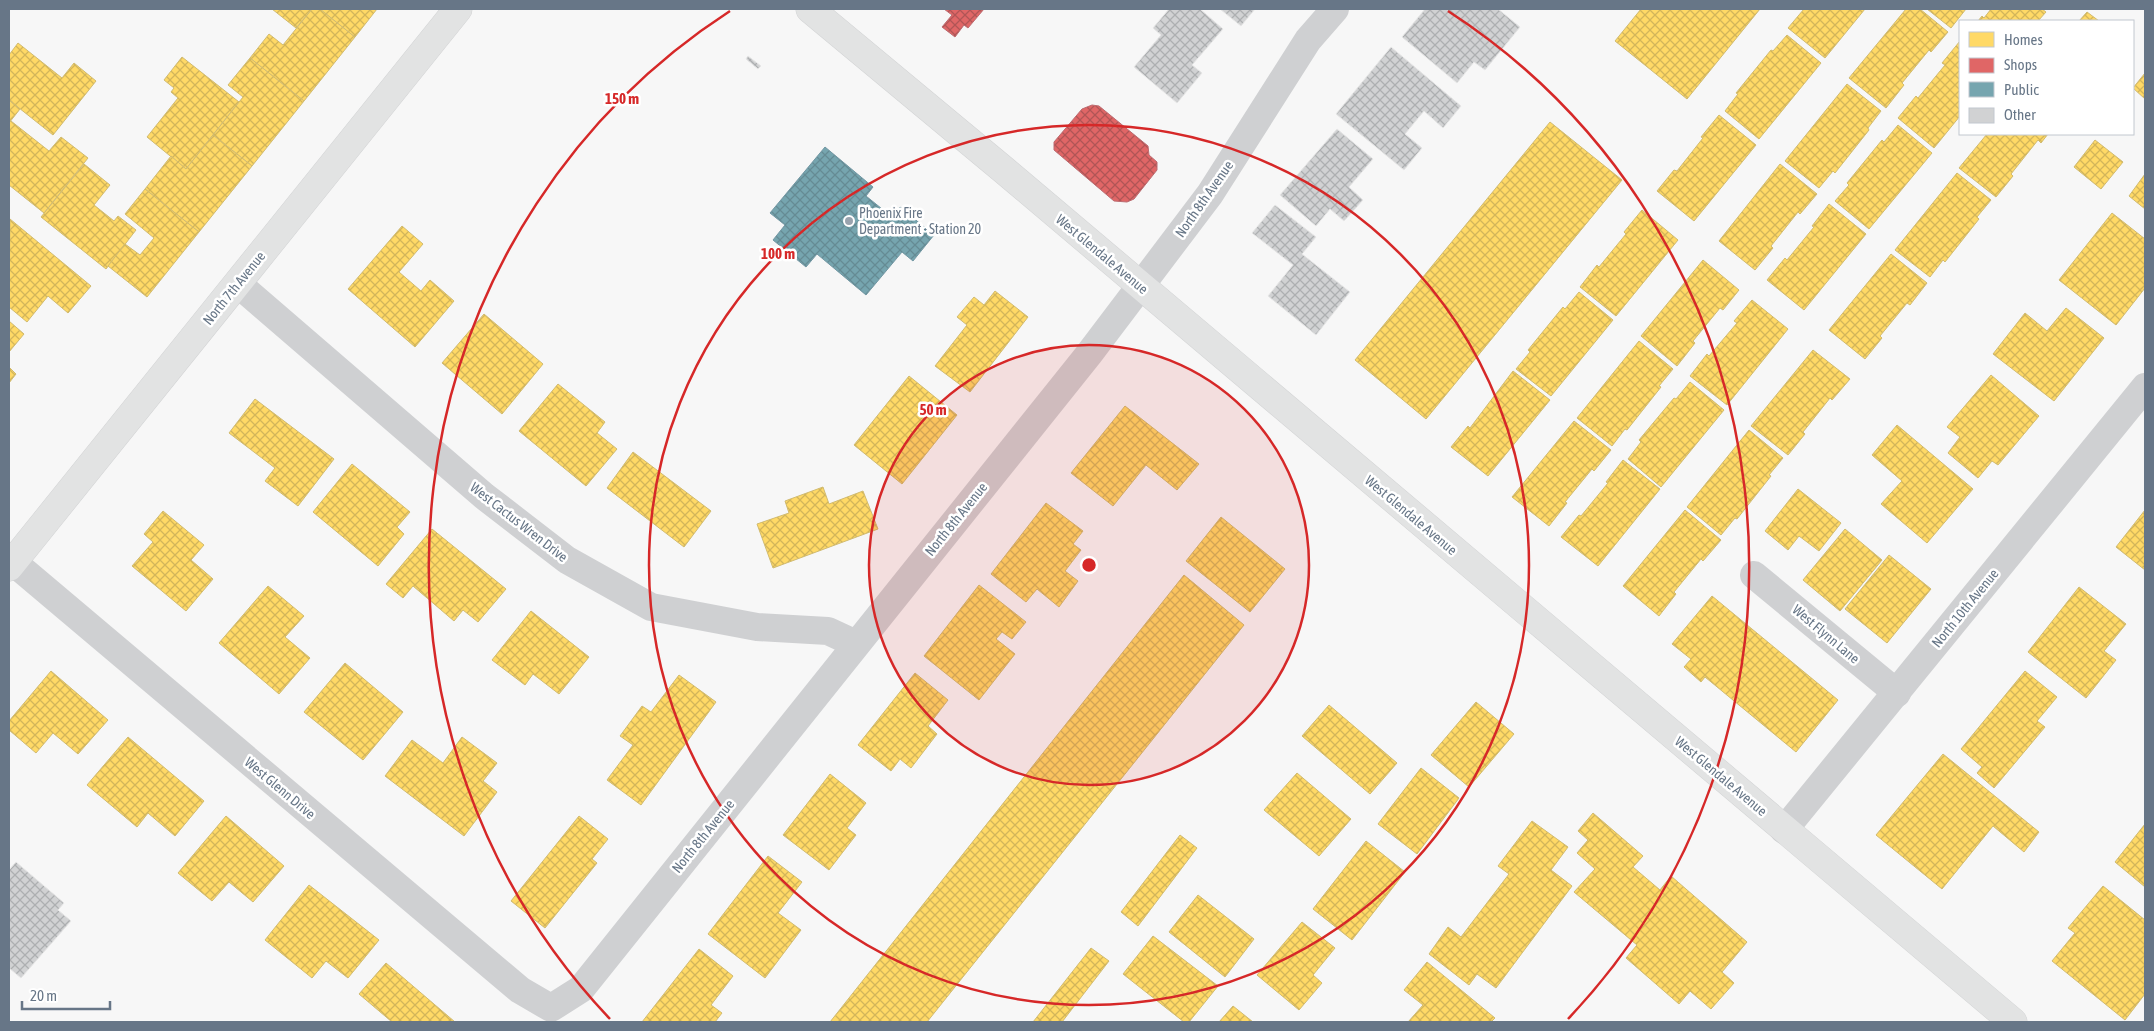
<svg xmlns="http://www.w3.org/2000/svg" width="2154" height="1031" viewBox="0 0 2154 1031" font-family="'Asap Condensed',sans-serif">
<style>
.homes{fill:url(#homes-cross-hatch);stroke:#d1bb70}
.shops{fill:url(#shops-cross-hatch);stroke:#bc6b70}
.public{fill:url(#public-cross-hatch);stroke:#7297a3}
.building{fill:url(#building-cross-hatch);stroke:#e6e6e6}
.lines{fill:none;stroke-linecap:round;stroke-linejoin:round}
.major-casing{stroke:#d3d4d5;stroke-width:29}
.minor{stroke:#cfd0d2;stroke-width:28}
.major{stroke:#e2e3e3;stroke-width:28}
.ring{fill:none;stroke:#d62828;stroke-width:2.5}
.poi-dot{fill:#99a3ae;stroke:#fff;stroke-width:2}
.labels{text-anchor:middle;stroke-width:5;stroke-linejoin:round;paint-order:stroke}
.street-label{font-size:14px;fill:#677687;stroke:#fff}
.poi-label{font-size:14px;fill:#677687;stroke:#fff;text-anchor:start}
.centre{fill:#d62828;stroke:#fff;stroke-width:2.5}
.ring-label{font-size:15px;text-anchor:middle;font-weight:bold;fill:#d62828;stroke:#fff;stroke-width:5;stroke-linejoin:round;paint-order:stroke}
</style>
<defs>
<pattern id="homes-cross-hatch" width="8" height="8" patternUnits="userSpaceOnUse" patternTransform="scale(1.25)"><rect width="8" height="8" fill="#ffd966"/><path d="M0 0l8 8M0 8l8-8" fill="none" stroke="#d2b55a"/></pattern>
<pattern id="shops-cross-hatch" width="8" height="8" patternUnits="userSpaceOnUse" patternTransform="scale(1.25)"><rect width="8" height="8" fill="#e06666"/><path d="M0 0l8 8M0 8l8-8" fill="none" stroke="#b05556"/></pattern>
<pattern id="public-cross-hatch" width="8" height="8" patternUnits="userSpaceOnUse" patternTransform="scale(1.25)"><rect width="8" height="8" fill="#76a5af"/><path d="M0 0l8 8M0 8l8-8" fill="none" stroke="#658b94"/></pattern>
<pattern id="building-cross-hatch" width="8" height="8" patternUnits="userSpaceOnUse" patternTransform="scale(1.25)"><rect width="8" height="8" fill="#d1d2d3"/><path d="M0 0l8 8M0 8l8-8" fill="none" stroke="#adafb1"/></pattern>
</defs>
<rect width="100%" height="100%" fill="#f7f7f7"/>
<g class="homes">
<polygon points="272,9 312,9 296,28"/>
<polygon points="312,9 320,9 355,37 304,101 250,58 269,34 283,45"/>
<polygon points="320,9 377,9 355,37"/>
<polygon points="1641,9 1760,9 1687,99 1615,41"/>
<polygon points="1804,9 1865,9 1825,58 1788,28"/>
<polygon points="1906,9 1920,9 1948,32 1931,52 1929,50 1902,83 1904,85 1886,108 1849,78"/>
<polygon points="1927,9 1966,9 1951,28"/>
<polygon points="1991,9 2042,9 2046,12 2038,21 1978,21 1982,16 1984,18"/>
<polygon points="2087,12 2099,21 2079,21"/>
<polygon points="1787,35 1821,63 1759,139 1725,111 1738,94 1736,93 1771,50 1773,51"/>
<polygon points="1960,41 1960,116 1934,148 1898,118 1916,96 1918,98 1945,65 1942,63"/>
<polygon points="18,43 62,78 74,63 96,81 53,135 9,100 9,55"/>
<polygon points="182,57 239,102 186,169 147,137 178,98 171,92 174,88 164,80"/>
<polygon points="250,58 304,101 252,166 213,135 243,97 228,85"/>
<polygon points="2145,73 2145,99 2133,88"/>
<polygon points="1847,84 1881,111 1868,128 1869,130 1835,173 1833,171 1819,188 1785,161"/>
<polygon points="9,100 20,109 9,123"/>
<polygon points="1719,115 1756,145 1694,221 1657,191 1674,170 1677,171 1703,138 1701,137"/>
<polygon points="11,121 49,151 61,137 88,158 44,213 9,185 9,123"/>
<polygon points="1550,122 1622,180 1426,419 1355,360"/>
<polygon points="1898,125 1932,153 1869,229 1835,201 1849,185 1847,183 1882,140 1884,142"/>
<polygon points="1987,134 2048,134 2041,143 2038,140 2011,174 2013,176 1996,197 1959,168"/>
<polygon points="213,135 252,166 199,232 145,189 171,156 186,169"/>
<polygon points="2095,140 2123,162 2101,189 2074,167"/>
<polygon points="84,164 110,185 94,205 114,221 118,216 136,230 106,269 41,217"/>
<polygon points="1780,164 1817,194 1800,214 1798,212 1771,246 1773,248 1755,270 1719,241"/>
<polygon points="1957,173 1991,200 1977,217 1979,219 1945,262 1943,260 1930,277 1895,250"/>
<polygon points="2145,174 2145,209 2129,196"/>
<polygon points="145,189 199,232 147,297 108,266 125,244 140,255 154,238 125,214"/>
<polygon points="1829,204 1866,234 1804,310 1767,280 1785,258 1787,260 1814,227 1812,226"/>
<polygon points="1642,210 1678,240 1616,316 1580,287 1597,265 1599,267 1626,234 1624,232"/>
<polygon points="2112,213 2145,239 2145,288 2116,325 2059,280"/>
<polygon points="10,219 91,286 68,313 48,296 27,322 9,307"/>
<polygon points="402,226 423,244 399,272 421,291 430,280 454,301 415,347 348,289"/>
<polygon points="1891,254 1927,283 1910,305 1907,303 1880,336 1882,338 1865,359 1829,330"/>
<polygon points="1703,260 1739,290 1723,310 1720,308 1693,341 1695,343 1677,366 1641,336"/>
<polygon points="995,291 1028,317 970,392 935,366 967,325 957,317 974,297 984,305"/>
<polygon points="1579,292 1613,320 1551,396 1516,369 1530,352 1528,350 1563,307 1565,309"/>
<polygon points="1752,300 1788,329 1727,405 1690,376 1707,354 1709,356 1737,323 1734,321"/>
<polygon points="2066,308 2104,338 2054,401 1993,354 2025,313 2047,331"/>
<polygon points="484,314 543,364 502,414 442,363"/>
<polygon points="9,321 24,334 9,352"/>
<polygon points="1639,341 1673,369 1659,386 1661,387 1627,430 1625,429 1612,446 1577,418"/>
<polygon points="1813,350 1850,379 1832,400 1830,398 1803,432 1805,434 1788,455 1751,426"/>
<polygon points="9,367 16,374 9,383"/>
<polygon points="1513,371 1550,400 1488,476 1451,447 1468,426 1470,428"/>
<polygon points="1991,375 2039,416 1998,465 1992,461 1978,478 1948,453 1960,437 1947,427"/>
<polygon points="909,376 957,415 902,484 854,445"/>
<polygon points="1690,382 1724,410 1661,487 1628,459 1641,442 1639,440 1674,398 1676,399"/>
<polygon points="558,384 605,422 597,433 617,449 586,486 519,431"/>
<polygon points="255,399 334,459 298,506 265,481 275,468 229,433"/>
<polygon points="1125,406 1199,464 1177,490 1146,465 1113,506 1071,473"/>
<polygon points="1574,421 1611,450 1594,471 1592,469 1565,502 1567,503 1549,526 1512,497"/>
<polygon points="1897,425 1973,489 1927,543 1881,504 1902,481 1872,455"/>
<polygon points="1749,430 1783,458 1769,475 1771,476 1737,519 1735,518 1721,535 1687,507"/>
<polygon points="633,452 711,511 684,547 607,488"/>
<polygon points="1623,460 1660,489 1598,566 1561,537 1579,515 1581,516 1608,483 1606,482"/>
<polygon points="352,464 410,512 397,527 404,534 378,566 313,512"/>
<polygon points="823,487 829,504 863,491 878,529 773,568 757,524 789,513 785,501"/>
<polygon points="1798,489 1841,523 1819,551 1799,536 1788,550 1765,531"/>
<polygon points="1046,503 1083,531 1073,544 1081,550 1065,571 1078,581 1059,607 1037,589 1026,602 991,574"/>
<polygon points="1685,510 1721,540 1703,561 1701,559 1674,592 1676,594 1659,616 1623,586"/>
<polygon points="2145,510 2145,570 2116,547"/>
<polygon points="163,511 204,545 191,560 213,579 186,611 132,566 153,542 144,534"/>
<polygon points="1221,517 1285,569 1250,612 1186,561"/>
<polygon points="432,529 506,589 478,622 463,610 454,621 413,586 403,598 386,584"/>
<polygon points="1845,529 1882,560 1840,611 1803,580"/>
<polygon points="1889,555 1931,589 1887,643 1845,609"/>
<polygon points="1184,575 1244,625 927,1022 830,1022"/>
<polygon points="979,585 1026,622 1012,639 1002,632 996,639 1015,654 979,700 924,656"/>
<polygon points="268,586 304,616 285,637 310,658 279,694 219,643"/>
<polygon points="2079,587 2126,624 2104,651 2116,660 2086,698 2028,652"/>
<polygon points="1712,596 1838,700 1796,752 1705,677 1701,682 1684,667 1691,659 1672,644"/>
<polygon points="531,611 589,657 559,694 533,674 525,685 492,660"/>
<polygon points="345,663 403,712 363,760 304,712"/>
<polygon points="51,671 108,720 78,754 53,733 36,753 9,730 9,721"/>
<polygon points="2025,671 2057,697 2037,721 2045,727 1994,788 1977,773 1982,767 1961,749"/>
<polygon points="915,673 948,700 928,726 937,734 911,768 900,759 891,771 858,745"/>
<polygon points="679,675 716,702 641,805 607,780 633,745 620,736 642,706 651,712"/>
<polygon points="1476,702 1514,734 1469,787 1431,755"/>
<polygon points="1329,705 1397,763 1370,794 1302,736"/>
<polygon points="128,737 204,801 175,836 148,813 137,827 87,785"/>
<polygon points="462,737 497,763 483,781 497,792 464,836 385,776 412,740 443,763"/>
<polygon points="1943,754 2039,832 2024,852 1993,826 1942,889 1876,835"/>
<polygon points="1421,768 1459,798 1417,854 1378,824"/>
<polygon points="1297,773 1351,819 1319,856 1264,810"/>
<polygon points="830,774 866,803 847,828 856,835 829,870 783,835"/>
<polygon points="1593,813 1643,856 1633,867 1660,890 1671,876 1747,942 1722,972 1734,983 1711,1009 1690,991 1679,1004 1626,958 1637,945 1574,892 1595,869 1577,853 1588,840 1578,831"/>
<polygon points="226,816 284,866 253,902 229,882 212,901 178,873"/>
<polygon points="579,816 608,839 592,859 597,863 545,928 511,901"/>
<polygon points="1532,821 1568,847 1551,870 1572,886 1496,988 1477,974 1469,985 1429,954 1448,927 1461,937 1509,874 1498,866"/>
<polygon points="2145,824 2145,887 2115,862"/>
<polygon points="1180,835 1197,848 1138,926 1121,912"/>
<polygon points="1366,841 1405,872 1352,940 1313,909"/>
<polygon points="768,856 802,882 778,913 801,930 765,978 708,934"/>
<polygon points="309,885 379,940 348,978 326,961 312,978 265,940"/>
<polygon points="2103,886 2145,920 2145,994 2125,1020 2052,961 2075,933 2068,928"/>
<polygon points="1198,895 1254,939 1225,977 1169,932"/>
<polygon points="1302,922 1335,948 1313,975 1322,983 1299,1010 1257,975"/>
<polygon points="1153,936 1218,986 1189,1022 1184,1022 1123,974"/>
<polygon points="1091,948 1109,961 1062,1022 1033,1022"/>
<polygon points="699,949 733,976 711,1005 722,1013 715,1022 642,1022"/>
<polygon points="1427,962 1495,1018 1491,1022 1408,1022 1423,1005 1404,990"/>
<polygon points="386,963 455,1022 392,1022 359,994"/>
<polygon points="1233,1006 1253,1022 1219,1022"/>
</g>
<g class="shops">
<polygon points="944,9 984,9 968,28 964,25 955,37 942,27 952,15"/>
<polygon points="1092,105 1099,106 1148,146 1149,155 1157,162 1157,170 1134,199 1127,202 1114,201 1054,150 1054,142 1082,109"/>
</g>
<polygon class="public" points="825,147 873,187 866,196 892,217 900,207 934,235 913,261 902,252 866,295 817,254 806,267 773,240 785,225 770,213"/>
<g class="building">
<polygon points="1169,9 1200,9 1223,29 1192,65 1202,73 1177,103 1134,67 1161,35 1153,28"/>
<polygon points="1220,9 1255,9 1241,26"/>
<polygon points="1425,9 1498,9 1520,27 1485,70 1474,62 1457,83 1402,37"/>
<polygon points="1391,47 1461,106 1443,128 1424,111 1405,134 1422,148 1404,170 1336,114"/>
<polygon points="748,56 761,66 758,69 746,59"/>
<polygon points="1337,129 1373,159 1349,187 1363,200 1344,221 1330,209 1316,226 1280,195"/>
<polygon points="1275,205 1316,237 1302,254 1350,292 1316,335 1268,296 1293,265 1252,233"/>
<polygon points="16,862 64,903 58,910 71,921 21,978 9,968 9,870"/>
</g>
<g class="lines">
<defs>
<g id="major">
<polyline points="810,9 1005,171 2013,1022"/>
<polyline points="9,567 458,9"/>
</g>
</defs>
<use href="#major" class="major-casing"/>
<g class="minor">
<polyline points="238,284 484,496 567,560 651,607 757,627 828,631 856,644"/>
<polyline points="13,562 520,990 551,1008 581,989 1089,354 1210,194 1308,40 1335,9"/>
<polyline points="1754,575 1897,693"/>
<polyline points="1784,830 2145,387"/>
</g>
<use href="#major" class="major"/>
</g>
<circle cx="1089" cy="565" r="220" fill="#d62828" fill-opacity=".12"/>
<g class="ring">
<circle cx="1089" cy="565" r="220"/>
<circle cx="1089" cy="565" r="440"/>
<path d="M610 1019A660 660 0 0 1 730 11M1448 11A660 660 0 0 1 1568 1019"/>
</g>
<circle class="poi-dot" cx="849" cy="221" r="5"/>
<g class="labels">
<g class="street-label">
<text transform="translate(1204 199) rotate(-55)" y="5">North 8th Avenue</text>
<text transform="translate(1102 254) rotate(40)" y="5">West Glendale Avenue</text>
<text transform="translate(234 288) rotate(-51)" y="5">North 7th Avenue</text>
<text transform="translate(1411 515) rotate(40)" y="5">West Glendale Avenue</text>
<text transform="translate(956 519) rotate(-51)" y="5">North 8th Avenue</text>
<text transform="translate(519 522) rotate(38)" y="5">West Cactus Wren Drive</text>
<text transform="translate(1965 608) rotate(-51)" y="5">North 10th Avenue</text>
<text transform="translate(1826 634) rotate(40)" y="5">West Flynn Lane</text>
<text transform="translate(1721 776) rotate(40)" y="5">West Glendale Avenue</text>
<text transform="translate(280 788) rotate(40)" y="5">West Glenn Drive</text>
<text transform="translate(703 836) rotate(-51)" y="5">North 8th Avenue</text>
</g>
<g class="poi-label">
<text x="859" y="218">Phoenix Fire<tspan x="859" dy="16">Department - Station 20</tspan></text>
</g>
</g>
<circle cx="1089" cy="565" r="8" class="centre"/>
<g class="ring-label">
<text x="622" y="104">150 m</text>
<text x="778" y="259">100 m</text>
<text x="933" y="415">50 m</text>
</g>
<rect width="2154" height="1031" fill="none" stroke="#677687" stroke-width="20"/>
<rect x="1959" y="20" width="175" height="115" fill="#ffffff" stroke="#c2c8cf"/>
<rect x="1969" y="32" width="25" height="15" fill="#ffd966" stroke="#c2c8cf"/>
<text x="2004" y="45" font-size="15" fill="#677687">Homes</text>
<rect x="1969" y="58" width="25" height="15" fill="#e06666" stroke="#c2c8cf"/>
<text x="2004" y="70" font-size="15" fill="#677687">Shops</text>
<rect x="1969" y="82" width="25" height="15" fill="#76a5af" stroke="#c2c8cf"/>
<text x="2004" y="95" font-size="15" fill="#677687">Public</text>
<rect x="1969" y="108" width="25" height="15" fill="#d1d2d3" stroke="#c2c8cf"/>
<text x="2004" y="120" font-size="15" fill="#677687">Other</text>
<path d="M22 1001v8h88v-8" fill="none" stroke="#677687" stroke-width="2.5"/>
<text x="30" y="1001" font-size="15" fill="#677687" stroke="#ffffff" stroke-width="4" paint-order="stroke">20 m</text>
</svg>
